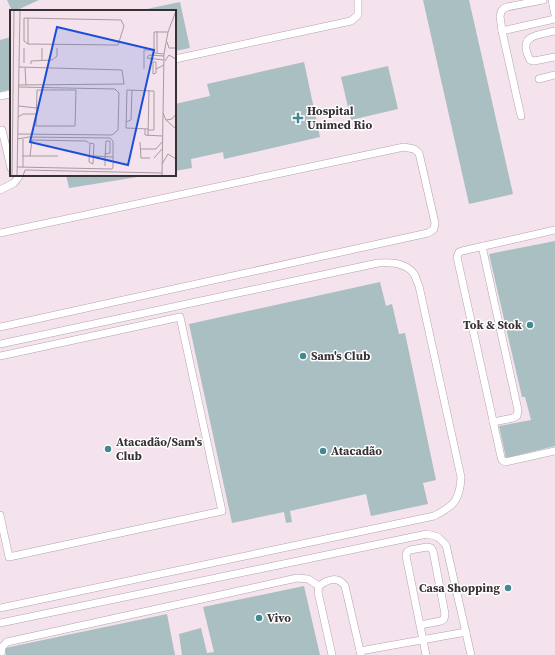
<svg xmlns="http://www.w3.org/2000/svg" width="555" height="655" viewBox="0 0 555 655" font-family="'Source Serif 4',serif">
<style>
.building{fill:#aabfc2}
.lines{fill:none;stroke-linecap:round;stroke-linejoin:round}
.lane-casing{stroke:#b4a3ad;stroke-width:8}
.lane{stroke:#fff;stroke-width:7}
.poi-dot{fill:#428991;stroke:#fff;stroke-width:1.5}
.labels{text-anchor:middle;stroke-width:3;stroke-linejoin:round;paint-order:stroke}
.poi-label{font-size:12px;font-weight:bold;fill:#373134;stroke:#fff;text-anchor:start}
.inset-road{fill:none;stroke:#a89ba2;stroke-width:1}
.view{fill:#1d4ed8;fill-opacity:0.15;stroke:#1d4ed8;stroke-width:2}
.inset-edge{fill:none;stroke:#373134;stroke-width:2}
</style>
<rect width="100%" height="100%" fill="#f4e2ec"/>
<g class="building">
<polygon points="7,0 39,0 15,11 12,11"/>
<polygon points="423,0 469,0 513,194 469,204"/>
<polygon points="180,2 190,48 175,51 175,11 142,10"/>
<polygon points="11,37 11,89 0,92 0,40"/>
<polygon points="304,62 320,137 224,159 223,152 191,159 192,168 175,171 175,104 210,96 207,84"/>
<polygon points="388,66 398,109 351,120 341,77"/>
<polygon points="66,175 144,175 144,176 69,188"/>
<polygon points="555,241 555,446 506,458 499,426 531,420 525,397 522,397 489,254"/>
<polygon points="380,282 386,306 392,304 399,334 405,333 436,480 423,483 428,504 371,516 366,494 290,511 292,522 286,523 284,512 232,523 189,324"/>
<polygon points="304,586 320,655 182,655 179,634 201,628 207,653 214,652 203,607"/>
<polygon points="167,614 175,655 6,655 5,648"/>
</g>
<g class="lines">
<defs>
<g id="lane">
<polyline points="552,0 555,15"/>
<polyline points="502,31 555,19"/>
<path d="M555 31C537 35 517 35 530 60L534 61 555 57"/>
<polyline points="175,59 351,21 358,15 358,0"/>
<polyline points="539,79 555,75"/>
<polyline points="0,96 11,94"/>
<polyline points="521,116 502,31 500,16 501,12 503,9 507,7 543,0"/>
<polyline points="2,130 11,168"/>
<polyline points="0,190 14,183 20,175"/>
<polyline points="555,230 462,251 459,252 457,257 501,457 502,460 505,462 555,451"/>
<polyline points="0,233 404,147 414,149 419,153 435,223 434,229 428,233 0,327"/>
<polyline points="482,246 518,410 517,416 513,418 493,422"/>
<path d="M0 344 378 263C390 262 406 262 414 274 416 277 417 282 419 286L461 477C460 500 454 506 434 516L0 608"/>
<polyline points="0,356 180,317 222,511 9,557 0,515"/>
<polyline points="0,623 427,534 438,537 446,545 471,655"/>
<polyline points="420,625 441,621 444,619 445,614 433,551 431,548 427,547 410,550 407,552 406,556 426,655"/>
<polyline points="360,651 466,632"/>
<polyline points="1,655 2,647 7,642 297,578 308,579 319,586"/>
<path d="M332 655 318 592 319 586C328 579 338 576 345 586L361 655"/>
</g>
</defs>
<use href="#lane" class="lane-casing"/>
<use href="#lane" class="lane"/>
</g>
<g class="poi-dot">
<path d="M296 112h4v4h4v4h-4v4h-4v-4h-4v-4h4z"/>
<circle cx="530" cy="325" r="4"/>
<circle cx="303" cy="356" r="4"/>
<circle cx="108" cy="449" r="4"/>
<circle cx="323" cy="451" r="4"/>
<circle cx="508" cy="588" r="4"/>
<circle cx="259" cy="618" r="4"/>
</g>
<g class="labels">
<g class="poi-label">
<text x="307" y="115">Hospital<tspan x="307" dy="14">Unimed Rio</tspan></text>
<text x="522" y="329" text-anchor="end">Tok &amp; Stok</text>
<text x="311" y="360">Sam's Club</text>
<text x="116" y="446">Atacadão/Sam's<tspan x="116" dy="14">Club</tspan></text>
<text x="331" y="455">Atacadão</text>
<text x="500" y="592" text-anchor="end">Casa Shopping</text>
<text x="267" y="622">Vivo</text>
</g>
</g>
<g transform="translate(10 10)">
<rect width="166" height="166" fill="#f4e2ec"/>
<path class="inset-road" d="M14 8 111 10 114 16 108 35 18 34 14 31ZM157 32 159 38H166M18 34V8M14 38V53M32 38V51M147 43V21M154 44 144 43V22H158M154 50 137 48 139 45 154 46M155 51 159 45 166 49M21 54V51L42 50 47 46V38M15 58 16 75M134 59V40H144M146 59V52H143V64L146 63V59L154 55M8 75 114 74 112 60 9 57M27 80H66L65 116H26ZM9 96 26 98M153 103 156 110 166 119M8 107 13 104H26M156 110 162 109 166 104M116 112 121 110 122 80M135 119V125L152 126M138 119 116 118 117 80 144 81V120H138M8 124 102 125 108 120 109 83 105 79 8 77M138 126 139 80M130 132 131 148H140M80 133 84 134 83 154 79 152ZM130 139H146L152 132M12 146H48M20 146 22 130 76 131 79 133M84 146 103 147M144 148 152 139M152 154 158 144 166 149M95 156V147L96 131H100V143L95 144M7 157 102 159 103 157V131L100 128 19 127 7 129M13 157V129M2 166 4 0M7 166 10 0M13 166 15 160 152 163M152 166 154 44 158 22 166 1"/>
<path class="view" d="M47 17 144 40 118 155 20 132Z"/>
<rect width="166" height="166" class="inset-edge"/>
</g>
</svg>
